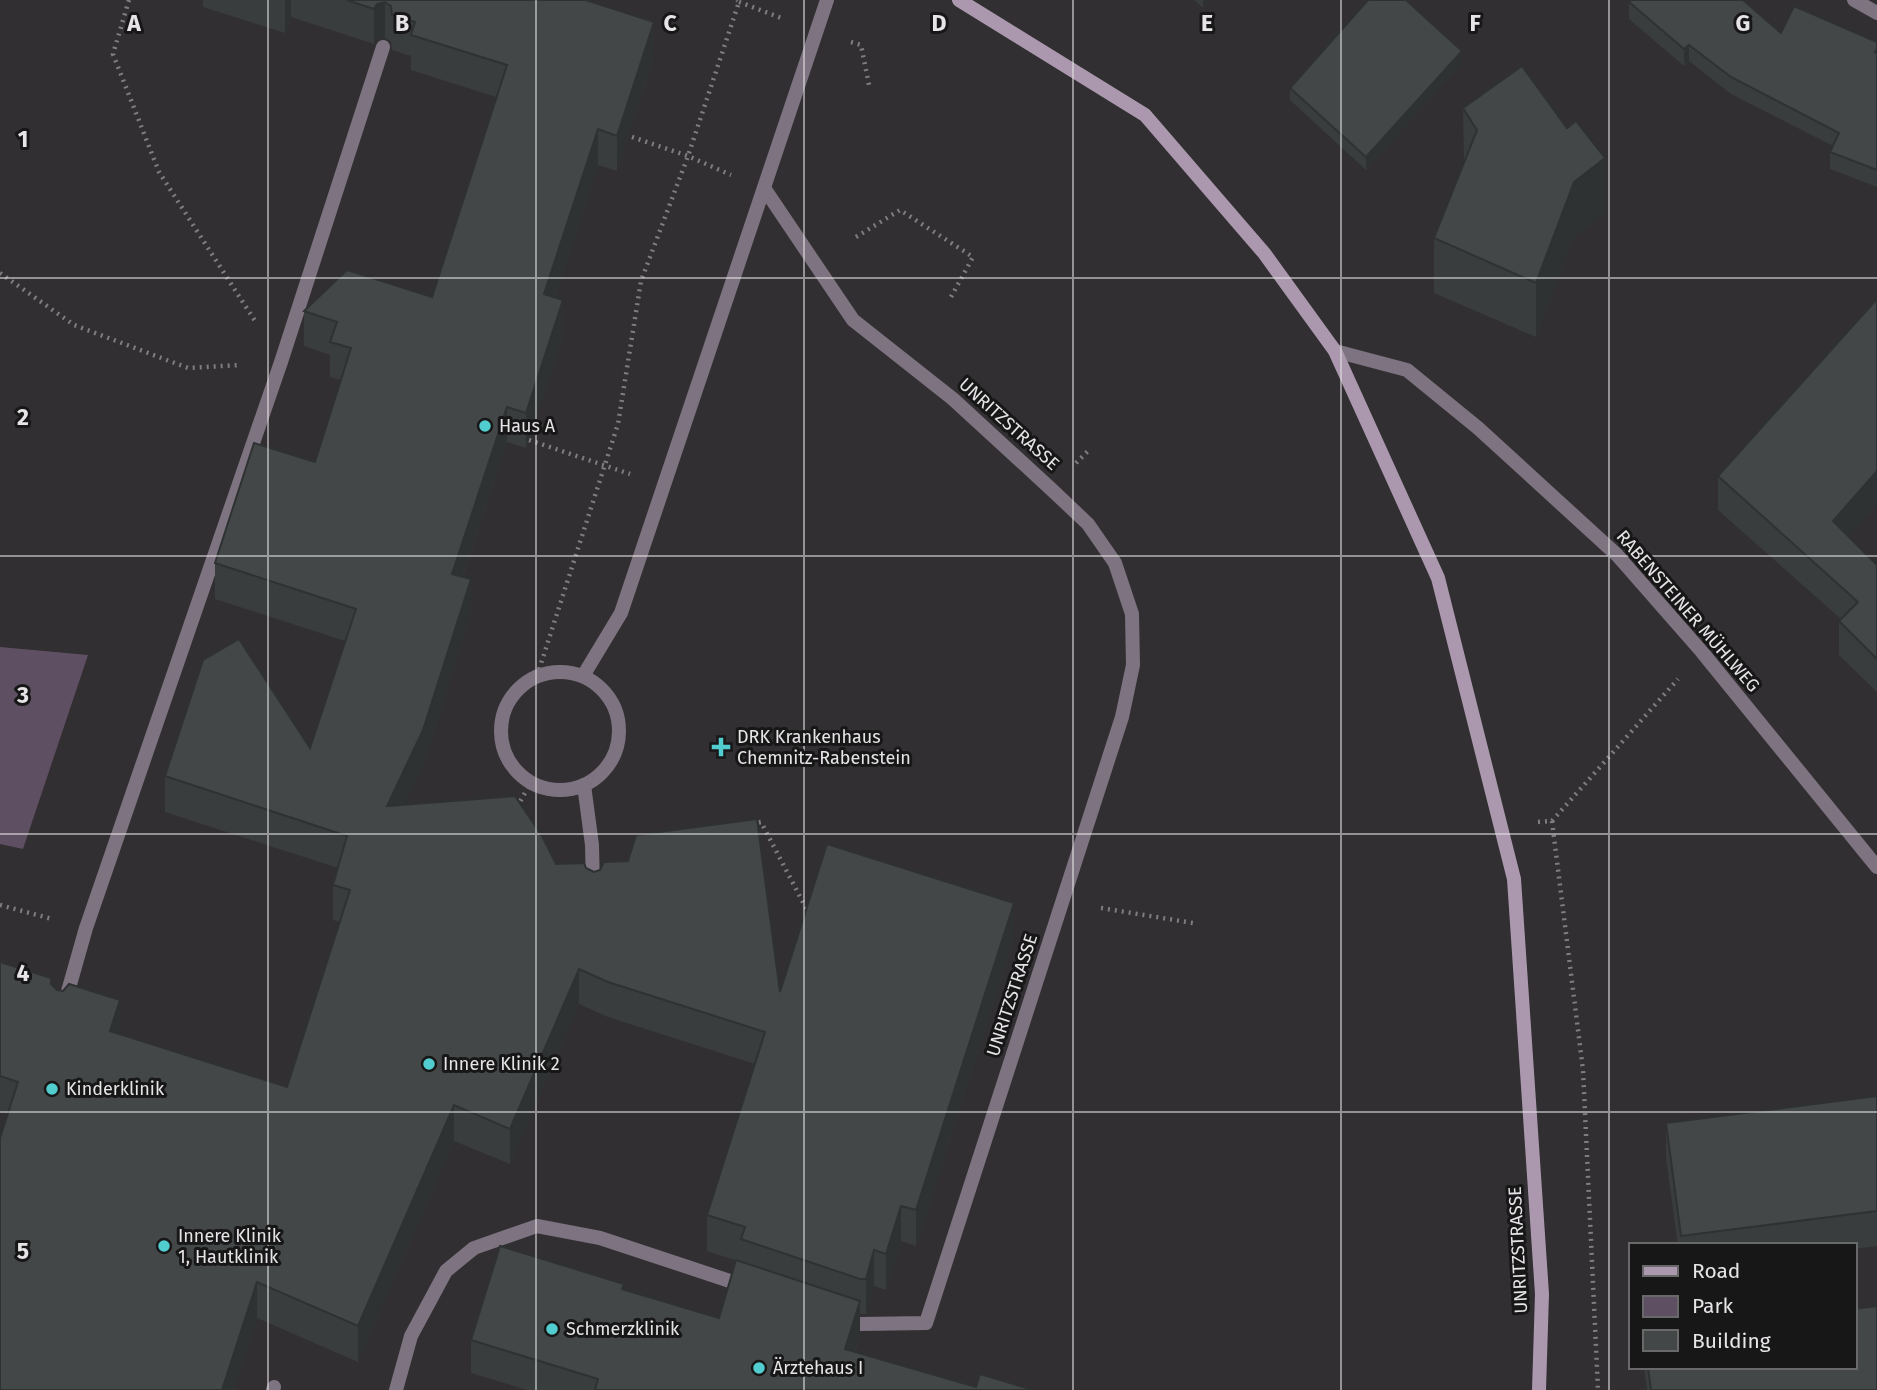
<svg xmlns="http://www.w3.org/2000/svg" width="1877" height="1390" viewBox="0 0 1877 1390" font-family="'Fira Sans',sans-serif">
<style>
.green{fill:#5f4f62}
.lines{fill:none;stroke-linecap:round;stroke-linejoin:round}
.path{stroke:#7f7d7f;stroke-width:4.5;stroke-dasharray:2 5;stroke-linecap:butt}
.lane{stroke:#7e7380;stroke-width:14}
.street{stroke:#7e7380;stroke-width:14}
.secondary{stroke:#ab98ae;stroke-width:14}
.wall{fill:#3a3d3d}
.shaded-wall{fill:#2f3232}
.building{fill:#434747;stroke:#2f3232;stroke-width:2}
.grid{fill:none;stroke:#e6e4e6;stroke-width:2;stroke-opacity:0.55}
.poi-dot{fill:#52cdcf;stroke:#181718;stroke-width:2.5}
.labels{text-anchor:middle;stroke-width:6;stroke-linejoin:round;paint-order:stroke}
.street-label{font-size:18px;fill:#e6e4e6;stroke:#181718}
.poi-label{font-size:18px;fill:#e6e4e6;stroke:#181718;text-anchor:start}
.grid-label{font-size:23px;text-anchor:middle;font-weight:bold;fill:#e6e4e6;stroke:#181718;stroke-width:6;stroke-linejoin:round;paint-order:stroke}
</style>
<rect width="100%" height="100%" fill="#312f31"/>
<polygon class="green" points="0,647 88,655 23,849 0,844"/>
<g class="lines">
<g class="path">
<polyline points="129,0 113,54 159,172 255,321"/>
<polyline points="739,2 784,19"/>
<polyline points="851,42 861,45 869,85"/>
<polyline points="632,137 688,156 731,175"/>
<polyline points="856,237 900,210 973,257 951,297"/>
<polyline points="0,273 74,325 188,368 240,365"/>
<polyline points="529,440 630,474"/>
<polyline points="1076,463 1089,450"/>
<polyline points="537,676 618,424 641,281 688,156 739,2 737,0"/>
<polyline points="517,807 530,784"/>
<polyline points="1552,821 1583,1070 1598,1390"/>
<polyline points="1538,822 1552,821 1678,679"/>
<polyline points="752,824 761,822 808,912"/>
<polyline points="0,905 52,919"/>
<polyline points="1101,908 1193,923"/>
</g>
<g class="lane">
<polyline points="764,188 853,320 953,399 1051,489 1088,524 1115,563 1132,614 1133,665 1122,717 926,1323 859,1324 844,1319"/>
<circle cx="560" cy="731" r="59"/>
<polyline points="583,676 621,613 827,0"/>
<polyline points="584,785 592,845 593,889"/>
<polyline points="65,1002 86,928 281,362 383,47"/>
<polyline points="273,1390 274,1387"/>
<polyline points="396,1390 411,1336 446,1271 474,1248 537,1226 600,1238 748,1287"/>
</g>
<g class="street">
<polyline points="1854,0 1877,13"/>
<polyline points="1335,351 1407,370 1478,428 1617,555 1702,652 1877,867"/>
</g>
<polyline class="secondary" points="959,0 1145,115 1264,253 1335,351 1438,578 1514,879 1542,1294 1539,1390"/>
</g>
<g class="wall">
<polygon points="203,0 586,0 654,58 617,171 598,165 555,297 563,335 526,448 507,442 463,577 471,615 423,766 404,804 556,864 586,868 780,992 1014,939 916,1246 901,1241 886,1290 874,1286 866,1314 860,1314 860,1334 855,1352 976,1387 1033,1390 527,1390 471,1373 471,1340 624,1289 719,1318 741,1262 707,1251 707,1215 755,1064 608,1017 579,1004 510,1164 454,1141 358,1362 257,1318 234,1390 0,1390 8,1114 0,1111 0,962 51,984 57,990 120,1034 287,1087 340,922 333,920 333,885 338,868 165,812 165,776 310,748 345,641 215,599 215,563 315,462 341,380 330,377 330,355 304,346 304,311 432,297 496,97 411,70 411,56 392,50 391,41 385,38 377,39 374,44 291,17 285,33 203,7"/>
<polygon points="1194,0 1210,0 1203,8"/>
<polygon points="1629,2 1781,33 1877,42 1877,187 1830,169 1830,152 1833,146 1731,94 1689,61 1684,66 1629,19"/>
<polygon points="1462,63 1366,170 1290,100 1290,88"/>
<polygon points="1463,108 1605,213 1574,237 1536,337 1434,293 1434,238 1464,164"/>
<polygon points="1877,299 1877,505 1848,537 1877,565 1877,692 1839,655 1839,621 1841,619 1718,510 1718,476"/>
<polygon points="1877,1096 1877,1246 1854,1249 1854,1245 1678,1245 1666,1158 1666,1123"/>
<polygon points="1644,1367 1854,1367 1877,1390 1647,1390"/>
</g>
<g class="shaded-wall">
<polygon points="285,0 291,0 291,17 285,33"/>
<polygon points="1203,0 1210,0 1203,8"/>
<polygon points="385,2 385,38 377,39 374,44 374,9 377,4"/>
<polygon points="654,22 654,58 617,171 617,136"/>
<polygon points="1689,45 1689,61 1684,66 1684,49"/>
<polygon points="1462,51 1462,63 1366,170 1366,157"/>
<polygon points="598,129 598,165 544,330 544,294"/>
<polygon points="1605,158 1605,213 1574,237 1536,337 1536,283 1574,182"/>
<polygon points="563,300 563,335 526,448 526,413"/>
<polygon points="507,407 507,442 452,609 452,574"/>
<polygon points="1877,471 1877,505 1833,554 1833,521"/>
<polygon points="471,579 471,615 423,766 387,841 387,806"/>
<polygon points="1014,903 1014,939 916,1246 916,1210"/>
<polygon points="579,969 579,1004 510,1164 510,1129"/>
<polygon points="120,1000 120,1036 110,1031"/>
<polygon points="454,1105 454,1141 358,1362 358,1326"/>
<polygon points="901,1206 901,1241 886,1290 886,1254"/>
<polygon points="874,1250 874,1286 866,1314 866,1279"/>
<polygon points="257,1282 257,1318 234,1390 222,1390"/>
<polygon points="860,1301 860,1334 845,1382 845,1349"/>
</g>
<g class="building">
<polygon points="347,0 586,0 654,22 617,136 598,129 544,294 563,300 526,413 507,407 452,574 471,579 423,730 387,806 515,796 542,836 556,864 584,863 586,868 594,872 600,870 604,862 628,861 636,835 757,819 780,992 827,844 1014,903 916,1210 901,1206 886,1254 874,1250 866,1279 860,1279 741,1239 745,1227 707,1215 765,1032 608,982 579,969 510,1129 454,1105 358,1326 257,1282 222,1390 0,1390 0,1138 18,1082 0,1076 0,962 51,978 51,984 57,990 63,991 69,984 120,1000 110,1031 287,1087 350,890 333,885 347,836 165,776 203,660 239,639 310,748 356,609 215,563 254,443 315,462 351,348 330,342 337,322 304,311 347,270 432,297 507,65 411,35 415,22 392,15 391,6 385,2 377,4 374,9"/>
<polygon points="1368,0 1406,0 1462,51 1366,157 1290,88"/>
<polygon points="1631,0 1743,0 1781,33 1794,6 1877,42 1877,49 1875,52 1877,53 1877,170 1830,152 1839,133 1731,77 1689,45 1684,49 1629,2"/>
<polygon points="1522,66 1567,128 1576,121 1605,158 1574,182 1536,283 1434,238 1477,130 1463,108"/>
<polygon points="1877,299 1877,471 1833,521 1877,565 1877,659 1839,621 1858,602 1718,476"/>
<polygon points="1877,1096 1877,1211 1681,1236 1666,1123"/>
<polygon points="500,1246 624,1284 622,1289 719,1318 736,1260 860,1301 845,1349 976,1387 980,1374 1033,1390 595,1390 598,1379 471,1340"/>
<polygon points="1877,1306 1877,1390 1651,1390 1648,1367 1854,1367 1854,1309"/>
</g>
<path class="grid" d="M268 0V1390M536 0V1390M804 0V1390M1073 0V1390M1341 0V1390M1609 0V1390M0 278H1877M0 556H1877M0 834H1877M0 1112H1877"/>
<g class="poi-dot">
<circle cx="485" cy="426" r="7"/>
<path d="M717.5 736.5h7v7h7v7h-7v7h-7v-7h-7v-7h7z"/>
<circle cx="429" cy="1064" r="7"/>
<circle cx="52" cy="1089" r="7"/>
<circle cx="164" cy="1246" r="7"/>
<circle cx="552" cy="1329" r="7"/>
<circle cx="759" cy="1368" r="7"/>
</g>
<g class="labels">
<g class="street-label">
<text transform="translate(1009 424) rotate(42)" y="6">UNRITZSTRASSE</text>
<text transform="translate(1688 611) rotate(49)" y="6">RABENSTEINER MÜHLWEG</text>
<text transform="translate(1012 995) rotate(-72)" y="6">UNRITZSTRASSE</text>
<text transform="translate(1518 1250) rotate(-93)" y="6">UNRITZSTRASSE</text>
</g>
<g class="poi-label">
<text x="499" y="432">Haus A</text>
<text x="737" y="743">DRK Krankenhaus<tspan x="737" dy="21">Chemnitz-Rabenstein</tspan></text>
<text x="443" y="1070">Innere Klinik 2</text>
<text x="66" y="1095">Kinderklinik</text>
<text x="178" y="1242">Innere Klinik<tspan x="178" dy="21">1, Hautklinik</tspan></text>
<text x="566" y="1335">Schmerzklinik</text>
<text x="773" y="1374">Ärztehaus I</text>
</g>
</g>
<g class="grid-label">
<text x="134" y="31">A</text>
<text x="402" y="31">B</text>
<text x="670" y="31">C</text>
<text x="939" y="31">D</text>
<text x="1207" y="31">E</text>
<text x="1475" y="31">F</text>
<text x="1743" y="31">G</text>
<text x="23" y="147">1</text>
<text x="23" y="425">2</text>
<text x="23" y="703">3</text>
<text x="23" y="981">4</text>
<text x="23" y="1259">5</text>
</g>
<rect x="1629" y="1243" width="228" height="126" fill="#181718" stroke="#6a696a" stroke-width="2"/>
<rect x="1643" y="1266" width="35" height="10" fill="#ab98ae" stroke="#6a696a" stroke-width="2"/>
<text x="1692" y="1278" font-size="21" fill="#e6e4e6">Road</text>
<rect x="1643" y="1296" width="35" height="21" fill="#5f4f62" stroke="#6a696a" stroke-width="2"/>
<text x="1692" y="1313" font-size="21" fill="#e6e4e6">Park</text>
<rect x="1643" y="1330" width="35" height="21" fill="#434747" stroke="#6a696a" stroke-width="2"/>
<text x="1692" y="1348" font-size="21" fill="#e6e4e6">Building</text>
</svg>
